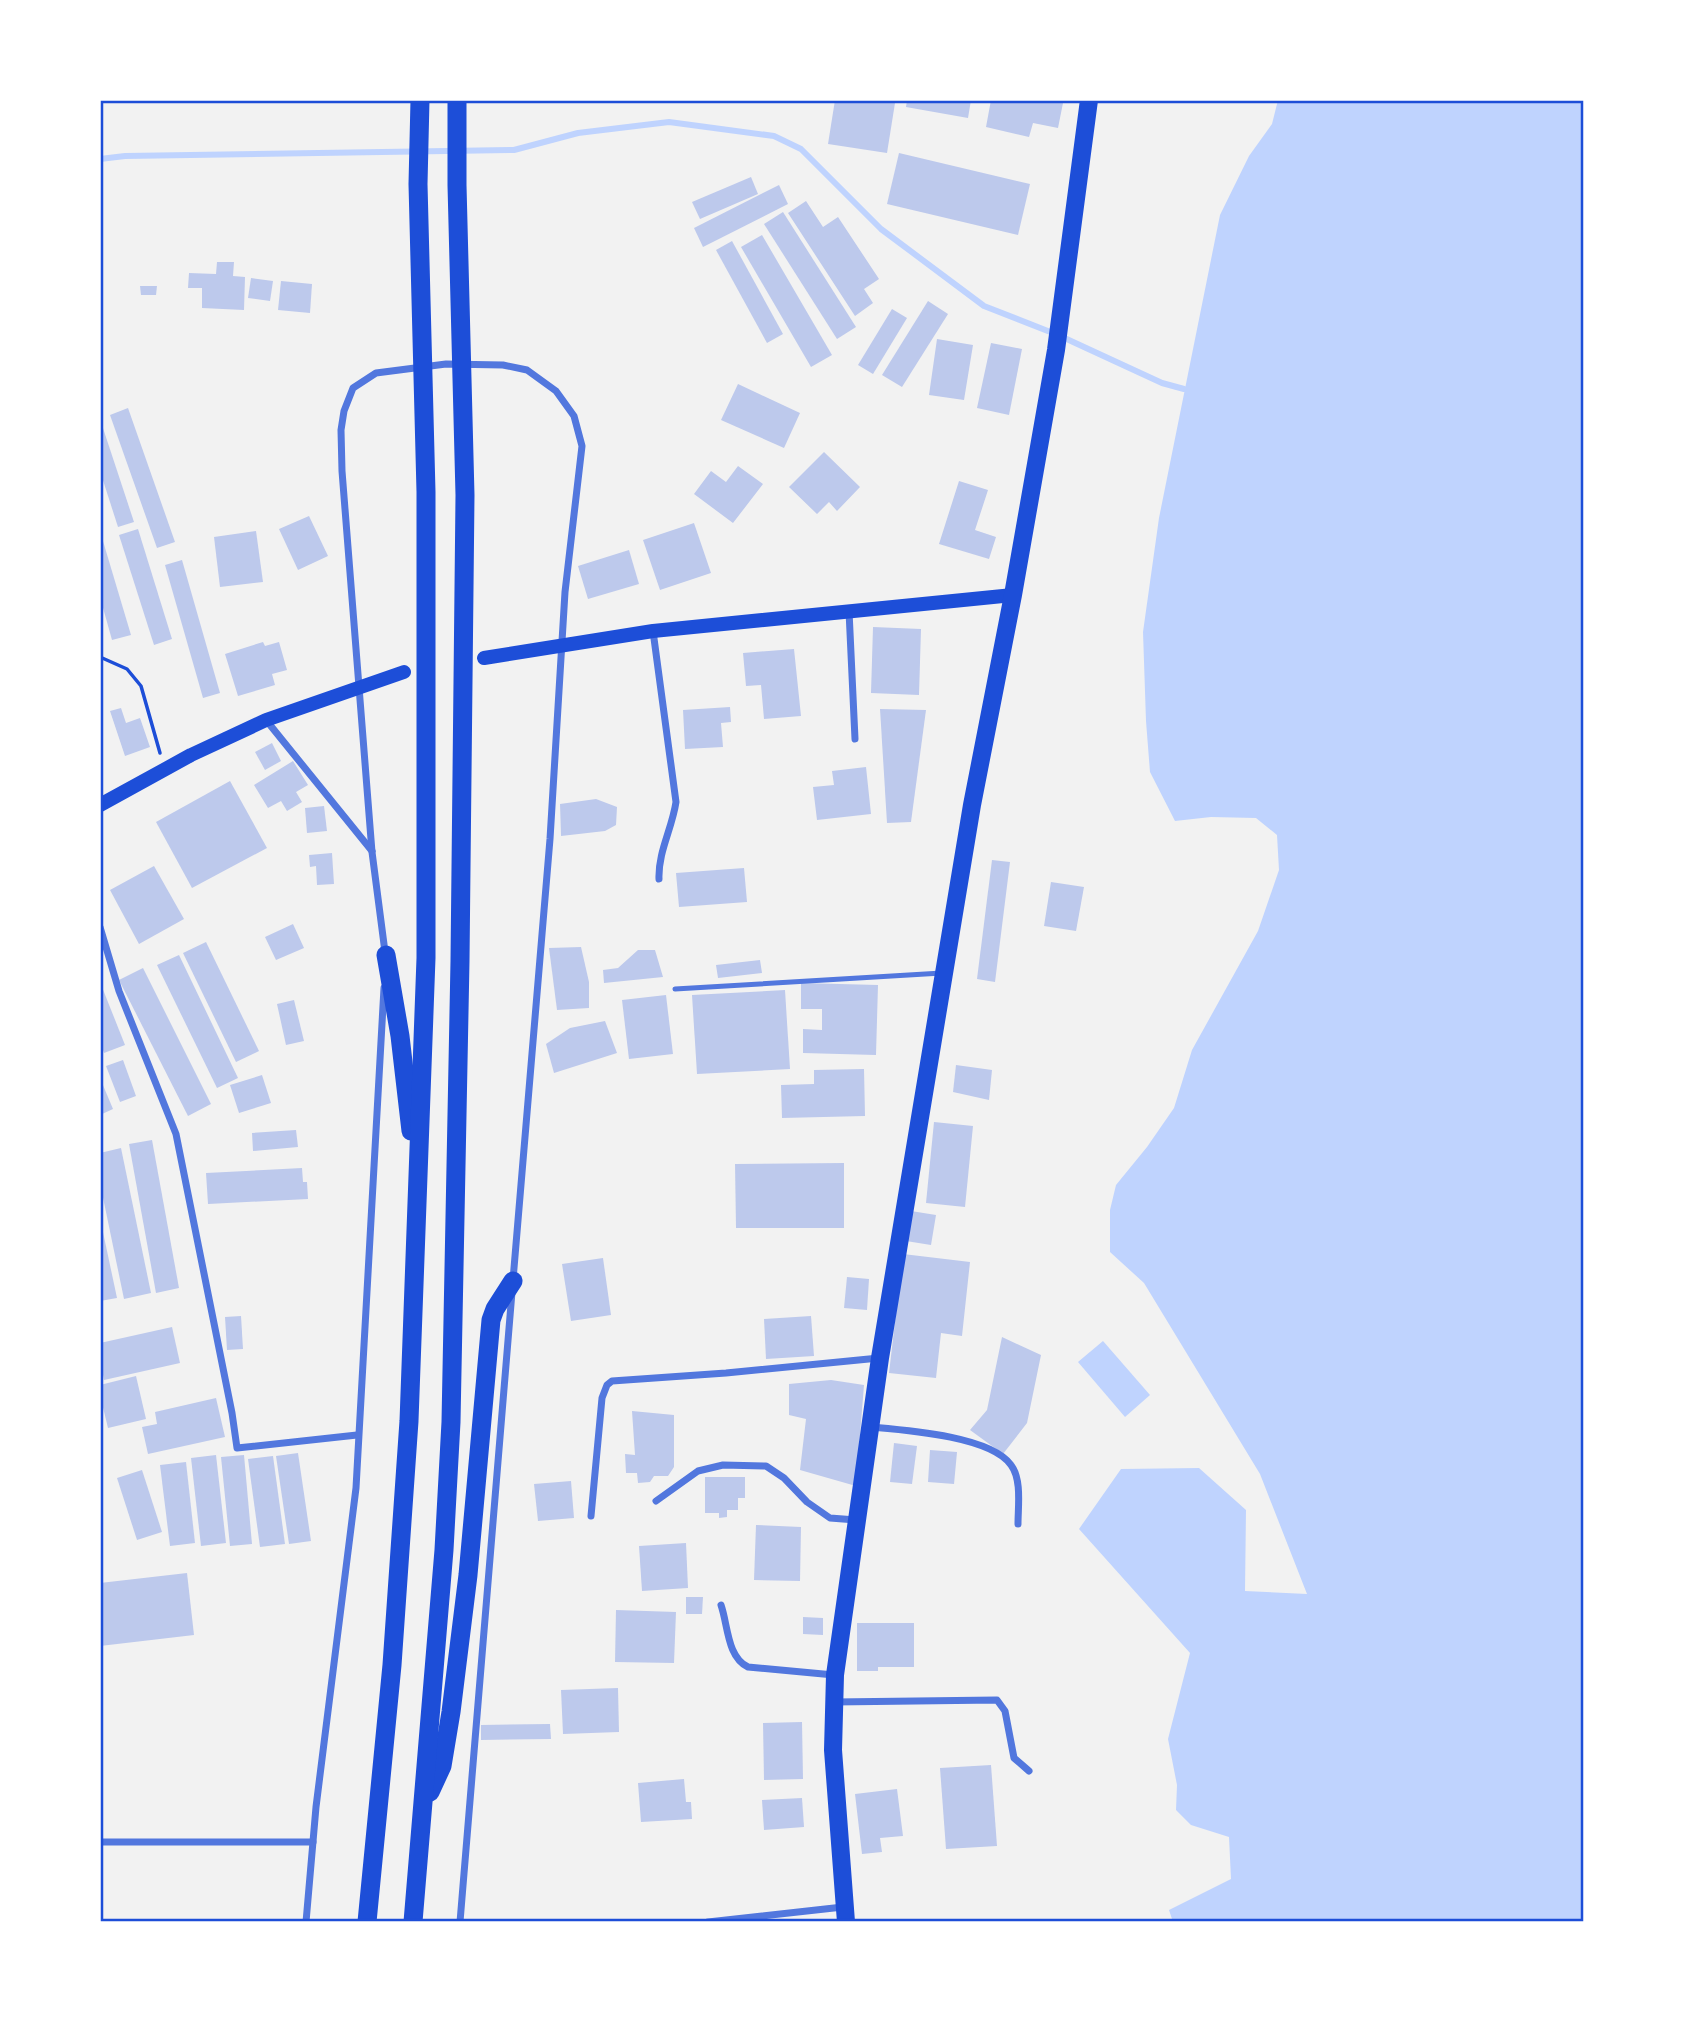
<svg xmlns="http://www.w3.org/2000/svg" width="1684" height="2022" viewBox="0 0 1684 2022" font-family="'PT Serif',serif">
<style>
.water{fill:#bfd3fe}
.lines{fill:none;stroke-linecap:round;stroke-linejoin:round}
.stream{stroke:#bfd3fe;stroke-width:6}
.building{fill:#bdc9ec}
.path{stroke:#1d4ed8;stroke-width:3.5}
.service{stroke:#5277de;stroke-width:5}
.minor{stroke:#5277de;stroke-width:7}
.secondary{stroke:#1d4ed8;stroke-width:14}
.trunk{stroke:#1d4ed8;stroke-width:18}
.motorway{stroke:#1d4ed8;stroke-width:19}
.neatline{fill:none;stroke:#1d4ed8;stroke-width:2.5}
</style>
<rect width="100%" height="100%" fill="#f2f2f2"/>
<g class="water">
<polygon points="1278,100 1584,100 1584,1922 1173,1922 1169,1910 1231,1879 1229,1837 1191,1825 1176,1810 1177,1785 1168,1739 1190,1653 1079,1529 1121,1469 1199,1468 1246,1510 1245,1591 1307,1594 1260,1474 1144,1283 1110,1252 1110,1210 1116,1185 1147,1147 1174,1108 1192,1050 1258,931 1279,870 1277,835 1256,818 1211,817 1175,821 1150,772 1146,721 1143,632 1159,518 1220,215 1249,156 1272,124"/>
<polygon points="1103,1341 1150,1395 1125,1417 1078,1362"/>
</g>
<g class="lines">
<polyline class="stream" points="100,159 125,156 514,150 578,133 669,122 774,136 801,149 881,229 984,306 1058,335 1162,383 1184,389"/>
</g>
<g class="building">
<polygon points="835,100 873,100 895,103 887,153 828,144"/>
<polygon points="907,100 971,100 968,118 906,107"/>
<polygon points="991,100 1042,100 1063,103 1058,128 1033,123 1029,137 986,127"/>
<polygon points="899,153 1030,184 1018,235 887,204"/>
<polygon points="751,177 758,194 700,219 692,202"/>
<polygon points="779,185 788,204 703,247 694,228"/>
<polygon points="806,201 823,227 838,217 879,279 864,289 873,303 855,316 788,213"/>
<polygon points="783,212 856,327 837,339 764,224"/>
<polygon points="762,235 832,355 811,367 741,247"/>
<polygon points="732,241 783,334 767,343 716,250"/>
<polygon points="217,262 234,262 233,276 245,277 244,310 202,308 202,288 188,288 189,273 216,274"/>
<polygon points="251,278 273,281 270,301 248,298"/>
<polygon points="281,281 312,284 310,313 278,310"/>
<polygon points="140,286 157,286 156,295 141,295"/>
<polygon points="928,301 948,314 902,387 882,375"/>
<polygon points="892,309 907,318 873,374 858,365"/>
<polygon points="937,339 973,345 964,400 929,395"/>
<polygon points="991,343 1022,349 1009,415 977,408"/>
<polygon points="738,384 800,413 784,448 721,420"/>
<polygon points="128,408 175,542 157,548 110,415"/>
<polygon points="100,419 134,522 118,527 100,471"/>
<polygon points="824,452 860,487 837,511 829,502 817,514 789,487"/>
<polygon points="738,466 763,484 733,523 694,494 711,471 726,482"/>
<polygon points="959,481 988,490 975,530 996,537 989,559 939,544"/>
<polygon points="309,516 328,556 298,570 279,529"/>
<polygon points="694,523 711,573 660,590 643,540"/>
<polygon points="138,529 172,639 154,645 119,535"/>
<polygon points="100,531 131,635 112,640 100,597"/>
<polygon points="256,531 263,582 220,587 214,537"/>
<polygon points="629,550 639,584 588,599 578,566"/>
<polygon points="182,560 220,693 203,698 165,565"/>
<polygon points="873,627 921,629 919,695 871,693"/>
<polygon points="263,642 265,646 279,642 287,670 272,674 275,685 238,696 225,654"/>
<polygon points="794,649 801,716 764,719 761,685 746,686 743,653"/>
<polygon points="730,707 731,722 721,723 723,747 685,749 683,710"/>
<polygon points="121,708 126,723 140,718 150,747 125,756 110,711"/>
<polygon points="880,709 926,710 911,822 887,823"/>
<polygon points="272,743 281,761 265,770 255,752"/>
<polygon points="293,761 308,785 296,792 302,802 287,811 281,801 268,808 254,785"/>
<polygon points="866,767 871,814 817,820 813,787 834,785 832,771"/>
<polygon points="230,781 267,848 192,888 156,822"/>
<polygon points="596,799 617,807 616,825 605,831 561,836 560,804"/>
<polygon points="324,806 327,831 307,833 305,808"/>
<polygon points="332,853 334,884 317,885 316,866 310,867 309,855"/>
<polygon points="992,860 1010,862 995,982 977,979"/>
<polygon points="154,866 184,919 139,944 110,890"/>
<polygon points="744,868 747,902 679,907 676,873"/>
<polygon points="1051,882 1084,887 1076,931 1044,926"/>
<polygon points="293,924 304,948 276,960 265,937"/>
<polygon points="206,942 259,1051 236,1062 183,953"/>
<polygon points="581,947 589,982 589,1008 557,1010 549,948"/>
<polygon points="638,950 655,950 663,977 604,983 603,970 618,968"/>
<polygon points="179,955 238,1078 217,1088 157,965"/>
<polygon points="760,960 762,973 718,978 716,965"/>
<polygon points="143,968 211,1104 188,1116 119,980"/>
<polygon points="801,983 878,985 876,1055 803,1053 803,1029 822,1030 822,1009 801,1009"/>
<polygon points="102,987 125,1045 104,1053 100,1041 100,988"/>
<polygon points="785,990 790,1069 697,1074 692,995"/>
<polygon points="666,995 673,1054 629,1059 622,1000"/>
<polygon points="294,1000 304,1041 286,1045 277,1004"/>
<polygon points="605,1021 617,1053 554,1073 546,1044 570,1028"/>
<polygon points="123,1060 136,1096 120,1102 106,1066"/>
<polygon points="956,1065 992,1070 989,1100 953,1092"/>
<polygon points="864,1069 865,1116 782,1118 781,1085 814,1084 814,1070"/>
<polygon points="262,1075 271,1103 239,1113 230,1085"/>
<polygon points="100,1078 113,1109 100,1115"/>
<polygon points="934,1122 973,1126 965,1207 926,1203"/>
<polygon points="296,1130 298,1147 253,1151 252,1133"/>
<polygon points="152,1140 179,1288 156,1293 129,1144"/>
<polygon points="121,1148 151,1293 124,1299 100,1183 100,1153"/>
<polygon points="844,1163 844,1228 736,1228 735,1164"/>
<polygon points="302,1168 303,1182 307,1182 308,1199 208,1204 206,1173"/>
<polygon points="911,1211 936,1215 931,1245 906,1241"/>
<polygon points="100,1218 117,1298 100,1301"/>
<polygon points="903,1254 970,1262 962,1336 941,1333 936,1378 889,1373"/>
<polygon points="603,1258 611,1315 571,1321 562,1264"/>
<polygon points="847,1277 869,1279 867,1310 844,1308"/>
<polygon points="241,1316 243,1349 227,1350 225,1317"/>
<polygon points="811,1316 814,1356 766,1359 764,1319"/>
<polygon points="172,1327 180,1363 104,1380 100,1359 100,1343"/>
<polygon points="1002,1337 1041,1355 1027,1423 1003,1454 970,1430 987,1410"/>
<polygon points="136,1376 146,1419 108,1428 100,1395 100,1385"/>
<polygon points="831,1380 864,1385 856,1486 800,1470 806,1419 789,1415 789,1384"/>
<polygon points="216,1398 225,1437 148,1454 142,1427 157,1424 155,1412"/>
<polygon points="632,1411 674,1415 674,1467 668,1476 654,1476 650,1482 638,1483 637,1473 626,1473 625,1454 635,1455"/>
<polygon points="894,1443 917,1446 912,1484 890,1482"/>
<polygon points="930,1450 957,1452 954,1484 928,1482"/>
<polygon points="298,1453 311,1541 289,1544 276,1456"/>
<polygon points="216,1455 226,1543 201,1546 191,1458"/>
<polygon points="244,1455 252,1544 230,1546 221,1457"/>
<polygon points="273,1456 285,1544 260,1547 248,1459"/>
<polygon points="186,1462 195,1543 170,1546 160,1465"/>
<polygon points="142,1470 162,1532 137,1540 117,1478"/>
<polygon points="705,1477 745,1477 745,1498 738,1498 738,1510 727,1510 727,1517 719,1518 719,1513 705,1513"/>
<polygon points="571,1481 574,1518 538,1521 534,1484"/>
<polygon points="756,1525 801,1527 800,1581 754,1580"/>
<polygon points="686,1543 688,1588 642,1591 639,1546"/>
<polygon points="187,1573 194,1635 100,1646 100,1583"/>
<polygon points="686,1597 703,1597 702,1614 686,1614"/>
<polygon points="616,1610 676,1612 674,1663 615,1662"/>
<polygon points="803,1617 823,1618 823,1635 803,1634"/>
<polygon points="857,1623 914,1623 914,1667 878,1667 878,1671 857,1671"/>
<polygon points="618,1688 619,1732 563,1734 561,1690"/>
<polygon points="802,1722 803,1779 764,1780 763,1723"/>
<polygon points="550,1724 551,1739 481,1740 481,1725"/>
<polygon points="991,1765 997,1846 946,1849 940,1768"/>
<polygon points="684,1779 686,1802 691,1802 692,1819 641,1822 638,1783"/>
<polygon points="897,1789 903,1836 880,1838 882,1852 862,1854 855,1794"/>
<polygon points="802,1798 804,1827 764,1830 762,1800"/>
</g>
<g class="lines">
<polyline class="path" points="100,657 127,669 141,686 160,753"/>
<polyline class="service" points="675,989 942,973"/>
<g class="minor">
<polyline points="849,611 855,739"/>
<path d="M653 631 676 802C672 829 658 852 659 879"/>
<polyline points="266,720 372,851"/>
<polyline points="100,927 119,991 176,1134 232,1413 237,1448 357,1435"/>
<polyline points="385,952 372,852 342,471 341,430 344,411 353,388 376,373 446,364 503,365 527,370 556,391 574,416 582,446 565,592 550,839 513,1280"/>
<path d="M871 1427C905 1430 991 1436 1011 1465 1022 1480 1018 1506 1018 1524"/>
<polyline points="656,1501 698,1471 723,1465 766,1466 784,1478 807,1502 830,1518 856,1520"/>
<polyline points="591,1516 602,1398 607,1385 612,1381 726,1373 879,1358"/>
<path d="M721 1605C728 1625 727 1657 748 1667L834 1675"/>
<polyline points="834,1702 997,1700 1005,1711 1014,1758 1029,1771"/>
<polyline points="100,1842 313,1842"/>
<polyline points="306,1922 316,1807 356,1488 384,988"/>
<polyline points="460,1922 512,1292"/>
<polyline points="708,1922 843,1907"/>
</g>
<g class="secondary">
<polyline points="484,658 653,631 1013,595"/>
<polyline points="100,805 191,755 266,720 404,672"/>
</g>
<polyline class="trunk" points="846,1922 833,1750 835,1675 880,1358 972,805 1013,595 1056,350 1089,100"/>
<g class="motorway">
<polyline points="386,955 400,1036 411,1131"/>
<polyline points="430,1792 442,1766 451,1712 468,1575 491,1320 495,1309 513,1281"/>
<polyline points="367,1922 392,1665 409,1421 426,958 426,492 418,184 420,100"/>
<polyline points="413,1922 444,1550 451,1422 460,961 465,495 457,185 457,100"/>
</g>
</g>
<rect width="1684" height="2022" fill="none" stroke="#ffffff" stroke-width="203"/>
<rect x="102" y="102" width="1480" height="1818" class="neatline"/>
</svg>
